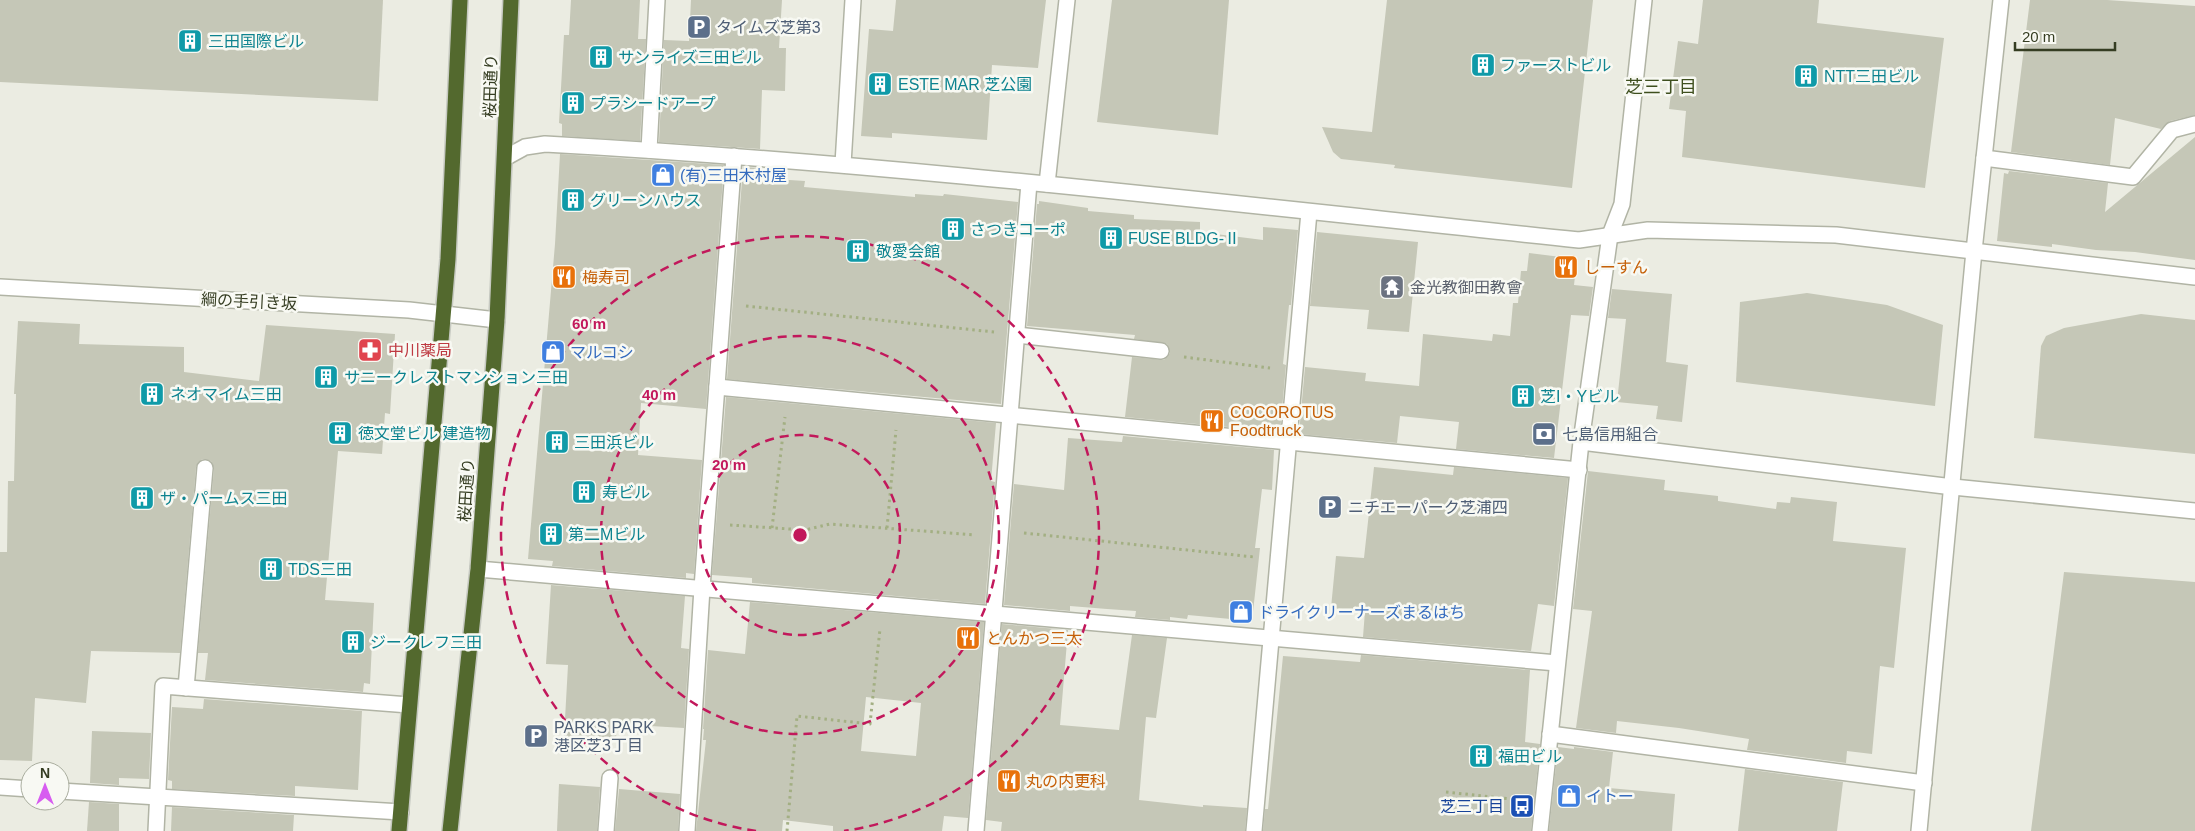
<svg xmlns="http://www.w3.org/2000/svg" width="2195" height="831" viewBox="0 0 2195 831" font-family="Helvetica,'Noto Sans JP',sans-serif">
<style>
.building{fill:#c5c7b7;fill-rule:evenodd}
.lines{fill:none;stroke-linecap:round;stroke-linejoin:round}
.minor-casing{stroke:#b1b4a5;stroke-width:18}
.highway-casing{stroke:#c6c9c1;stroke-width:18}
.path{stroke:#a3af83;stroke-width:3;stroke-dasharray:2.5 4;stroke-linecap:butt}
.minor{stroke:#fff;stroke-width:15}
.highway{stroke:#53692e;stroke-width:15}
.ring{fill:none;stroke:#c2185b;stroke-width:2.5;stroke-dasharray:9 6}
.labels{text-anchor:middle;stroke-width:5;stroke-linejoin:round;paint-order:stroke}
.service-label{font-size:16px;fill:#4e5e75;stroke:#f8f9f3;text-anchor:start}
.culture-label{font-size:16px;fill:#0d838f;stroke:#f8f9f3;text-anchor:start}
.street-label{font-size:16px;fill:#353d22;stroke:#f8f9f3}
.shop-label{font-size:16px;fill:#366cbe;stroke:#f8f9f3;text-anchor:start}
.food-label{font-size:16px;fill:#c56008;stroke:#f8f9f3;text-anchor:start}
.worship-label{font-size:16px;fill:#5b616d;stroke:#f8f9f3;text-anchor:start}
.health-label{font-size:16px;fill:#be3a42;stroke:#f8f9f3;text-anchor:start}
.transit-label{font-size:16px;fill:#164399;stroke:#f8f9f3;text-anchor:end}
.neighbourhood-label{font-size:18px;fill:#3e4f1e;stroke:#f8f9f3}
.centre{fill:#c2185b;stroke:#f8f9f3;stroke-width:2.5}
.ring-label{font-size:15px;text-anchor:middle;font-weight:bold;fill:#c2185b;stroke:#f8f9f3;stroke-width:5;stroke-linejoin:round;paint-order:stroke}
</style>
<rect width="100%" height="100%" fill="#ebece2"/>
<g class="building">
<polygon points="0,0 383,0 378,101 0,82"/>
<polygon points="571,0 640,0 638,39 646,39 640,141 562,136 562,124 559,123 564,35 569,35"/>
<polygon points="691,0 782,0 779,48 786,48 785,91 762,90 760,149 659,142 664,40 689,41"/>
<polygon points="896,0 1046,0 1038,68 992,65 987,140 892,133 892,138 861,136 869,29 893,31"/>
<polygon points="1112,0 1229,0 1218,135 1097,122"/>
<polygon points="1387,0 1593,0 1572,188 1394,168 1395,165 1341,159 1333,152 1322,127 1372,132"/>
<polygon points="1703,0 1819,0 1817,23 1944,38 1925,188 1682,157 1686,111 1669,109 1678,41 1698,44"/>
<polygon points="2030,0 2107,0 2195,6 2195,115 2170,121 2161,129 2115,118 2110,165 2011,152"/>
<polygon points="2195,137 2195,260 2135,252 2096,250 2052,244 2052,247 1997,241 2004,173 2008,174 2009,171 2108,183 2105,212"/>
<polygon points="560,154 724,165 706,409 641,403 638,455 702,460 694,574 686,573 686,578 552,566 553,561 528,559 555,244"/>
<polygon points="743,167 759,168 758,178 805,181 804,187 915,197 915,194 943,196 944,194 1018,202 1001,404 727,379"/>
<polygon points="1039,201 1088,208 1088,211 1134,215 1134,219 1200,222 1200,232 1263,240 1263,227 1298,230 1291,305 1289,305 1283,364 1286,365 1280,432 1125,417 1132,357 1164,360 1170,353 1167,344 1134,339 1135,335 1027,326 1037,204 1039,204"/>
<polygon points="1317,232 1418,242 1409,332 1367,329 1369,310 1310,306"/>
<polygon points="1529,253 1577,259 1574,285 1593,287 1589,316 1571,315 1554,458 1456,449 1459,422 1400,416 1397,443 1299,434 1305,367 1366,373 1365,381 1419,386 1423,334 1492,341 1493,334 1510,336 1513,303 1518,303 1521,271 1527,271"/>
<polygon points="1612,289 1672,294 1666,362 1688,365 1682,422 1656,419 1658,406 1617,402 1626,319 1608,318"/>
<polygon points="1807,293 1887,305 1943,325 1935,406 1736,382 1740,302"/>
<polygon points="2141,314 2195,320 2195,454 2034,438 2041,346 2046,336 2064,328"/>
<polygon points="18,321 80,324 79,344 184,347 184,372 259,381 266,325 395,334 390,414 385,413 382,454 338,451 325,600 374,603 370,684 364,683 363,692 205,680 208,653 198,653 214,469 211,461 202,459 196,467 180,653 91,651 86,703 35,698 32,761 0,760 0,552 7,552 8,481 14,481 16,394 14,394"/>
<polygon points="726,397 996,423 991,481 995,482 985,604 752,583 752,578 712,575"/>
<polygon points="1123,436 1274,450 1272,490 1262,489 1255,548 1260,548 1252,621 1188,615 1187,619 1170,617 1170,620 1135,617 1136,611 1107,609 1070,606 1070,611 1004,605 1014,484 1064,490 1068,438 1122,442"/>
<polygon points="1374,467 1453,475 1454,467 1568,478 1554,606 1538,604 1531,651 1363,637 1365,611 1331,608 1336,556 1364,558"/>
<polygon points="1588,471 1665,480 1664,490 1718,496 1718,501 1776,509 1777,502 1790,503 1791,497 1837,502 1833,541 1906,548 1894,668 1880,666 1872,754 1847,751 1846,763 1747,750 1749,739 1679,728 1617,721 1616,733 1576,728 1592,611 1573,609"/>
<polygon points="2064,572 2195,582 2195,831 2031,831"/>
<polygon points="551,585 685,596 681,648 689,649 684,728 617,724 616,739 564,737 568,665 546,664"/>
<path d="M750 602 984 622 968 818 944 816 942 831H833V826L783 820 782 831H696L706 740H703L704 729H703L708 650 745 654ZM866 697 921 703 916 756 861 751Z"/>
<polygon points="1002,624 1068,630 1060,725 1119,730 1132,635 1167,638 1156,718 1146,717 1139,800 1203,807 1203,805 1247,808 1245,831 1001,831 1002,822 986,820"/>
<polygon points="1361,655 1530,670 1525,742 1540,744 1531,831 1263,831 1265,809 1268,809 1283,656 1360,662"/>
<polygon points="204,699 362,711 358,790 295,786 295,796 172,789 172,781 168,780 172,707 203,709"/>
<polygon points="92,731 151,733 149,779 119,778 119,785 90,783"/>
<polygon points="1558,747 1574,749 1574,747 1613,752 1609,788 1675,794 1672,831 1549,831"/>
<polygon points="1745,769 1843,782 1837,831 1738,831"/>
<polygon points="559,784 600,787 597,831 557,831"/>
<polygon points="619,789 680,794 678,831 615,831"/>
<polygon points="89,802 119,804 119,831 87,831"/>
<polygon points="172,807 294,815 293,831 171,831"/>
</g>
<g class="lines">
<defs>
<g id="minor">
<polyline points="649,150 657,0"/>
<path d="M505 158 525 147 545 144C890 163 1234 204 1579 240L1648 230 1836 235 2195 277"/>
<polyline points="1984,158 2133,177 2172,130 2195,124"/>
<polyline points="843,164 853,0"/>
<polyline points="1047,184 1067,0"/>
<polyline points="0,287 409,310 497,320"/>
<polyline points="1017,335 1161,351"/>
<polyline points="717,387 1579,470"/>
<polyline points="1581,442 1953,487 2195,511"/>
<polyline points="478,569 1557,663"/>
<polyline points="186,688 205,468"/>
<polyline points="1550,734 1924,783"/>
<polyline points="0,787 30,789"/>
<polyline points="60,791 401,812"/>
<polyline points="156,831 163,686 409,705"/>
<polyline points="606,831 610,778"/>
<polyline points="687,831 702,588 734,156"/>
<polyline points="976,831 1029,183"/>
<polyline points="1254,831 1309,212"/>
<polyline points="1540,831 1581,442 1610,235 1622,204 1644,0"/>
<polyline points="1919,831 1974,251 2001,0"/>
</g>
<g id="highway">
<polyline points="399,831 448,259 460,0"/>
<polyline points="450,831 478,569 497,320 511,0"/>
</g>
</defs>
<use href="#minor" class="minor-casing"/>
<use href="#highway" class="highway-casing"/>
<g class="path">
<polyline points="746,306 994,332"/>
<polyline points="1184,357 1270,368"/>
<polyline points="730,525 805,530 830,524 975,535"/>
<polyline points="772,528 785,417"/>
<polyline points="887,528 896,430"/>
<polyline points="1024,533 1254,557"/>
<polyline points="1446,792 1520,800"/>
<polyline points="787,831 797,716 870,724 880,629"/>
</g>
<use href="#minor" class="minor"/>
<use href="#highway" class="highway"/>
</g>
<g class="ring">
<circle cx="800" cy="535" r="100"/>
<circle cx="800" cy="535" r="199"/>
<path d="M756 831A299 299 0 1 1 844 831"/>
</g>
<defs>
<symbol id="parking-square" viewBox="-11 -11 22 22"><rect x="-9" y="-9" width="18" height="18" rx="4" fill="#5c6f8a" stroke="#f8f9f3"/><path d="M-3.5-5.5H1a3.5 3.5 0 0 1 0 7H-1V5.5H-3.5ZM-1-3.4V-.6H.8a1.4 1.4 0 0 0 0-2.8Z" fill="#fff"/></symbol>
<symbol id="building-square" viewBox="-11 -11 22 22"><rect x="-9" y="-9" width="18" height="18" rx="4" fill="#0f9aa8" stroke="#f8f9f3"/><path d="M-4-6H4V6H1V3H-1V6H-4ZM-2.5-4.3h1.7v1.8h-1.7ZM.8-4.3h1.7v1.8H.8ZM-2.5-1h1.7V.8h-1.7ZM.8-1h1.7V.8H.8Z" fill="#fff"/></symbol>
<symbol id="shop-square" viewBox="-11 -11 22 22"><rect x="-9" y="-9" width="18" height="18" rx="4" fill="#3f7fe0" stroke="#f8f9f3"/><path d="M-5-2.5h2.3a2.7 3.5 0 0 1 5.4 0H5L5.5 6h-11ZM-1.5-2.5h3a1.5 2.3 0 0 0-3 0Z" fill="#fff"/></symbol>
<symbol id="restaurant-square" viewBox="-11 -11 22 22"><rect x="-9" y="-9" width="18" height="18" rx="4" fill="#e8710a" stroke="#f8f9f3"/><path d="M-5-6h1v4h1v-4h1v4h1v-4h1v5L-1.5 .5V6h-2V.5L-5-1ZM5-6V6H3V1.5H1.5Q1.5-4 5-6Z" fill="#fff"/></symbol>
<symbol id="temple-square" viewBox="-11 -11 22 22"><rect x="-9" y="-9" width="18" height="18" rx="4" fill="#6b7280" stroke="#f8f9f3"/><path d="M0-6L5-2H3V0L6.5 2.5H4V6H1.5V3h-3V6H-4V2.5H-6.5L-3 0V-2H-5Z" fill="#fff"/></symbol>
<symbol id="pharmacy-square" viewBox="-11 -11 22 22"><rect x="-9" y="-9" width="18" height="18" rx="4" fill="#e0444e" stroke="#f8f9f3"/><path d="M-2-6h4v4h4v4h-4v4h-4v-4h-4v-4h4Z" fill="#fff"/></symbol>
<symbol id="bank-square" viewBox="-11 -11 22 22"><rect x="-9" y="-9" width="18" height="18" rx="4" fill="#5c6f8a" stroke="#f8f9f3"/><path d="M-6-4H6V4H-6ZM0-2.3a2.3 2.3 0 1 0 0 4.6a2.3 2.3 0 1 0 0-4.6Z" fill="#fff"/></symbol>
<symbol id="bus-square" viewBox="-11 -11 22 22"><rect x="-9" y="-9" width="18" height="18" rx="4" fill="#1a4fb4" stroke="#f8f9f3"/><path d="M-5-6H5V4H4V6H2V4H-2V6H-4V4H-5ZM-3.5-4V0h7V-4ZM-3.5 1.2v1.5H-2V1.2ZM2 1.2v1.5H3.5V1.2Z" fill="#fff"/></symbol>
</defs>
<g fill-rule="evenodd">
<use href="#parking-square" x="685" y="13" width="28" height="28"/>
<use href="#building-square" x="176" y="27" width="28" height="28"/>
<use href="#building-square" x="587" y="43" width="28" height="28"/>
<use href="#building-square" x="1469" y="51" width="28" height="28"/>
<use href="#building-square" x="1792" y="62" width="28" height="28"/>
<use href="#building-square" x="866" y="70" width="28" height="28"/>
<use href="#building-square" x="559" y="89" width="28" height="28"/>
<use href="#shop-square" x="649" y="161" width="28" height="28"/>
<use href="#building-square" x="559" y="186" width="28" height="28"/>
<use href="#building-square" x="939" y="215" width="28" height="28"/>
<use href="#building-square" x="1097" y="224" width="28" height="28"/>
<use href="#building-square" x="844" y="237" width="28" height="28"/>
<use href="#restaurant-square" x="1552" y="253" width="28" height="28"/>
<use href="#restaurant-square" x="550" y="263" width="28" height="28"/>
<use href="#temple-square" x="1378" y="273" width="28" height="28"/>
<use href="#pharmacy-square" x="356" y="336" width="28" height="28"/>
<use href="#shop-square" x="539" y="338" width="28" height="28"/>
<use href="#building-square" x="312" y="363" width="28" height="28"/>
<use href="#building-square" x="138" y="380" width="28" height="28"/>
<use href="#building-square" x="1509" y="382" width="28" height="28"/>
<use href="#restaurant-square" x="1198" y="407" width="28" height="28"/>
<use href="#building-square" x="326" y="419" width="28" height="28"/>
<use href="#bank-square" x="1530" y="420" width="28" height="28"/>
<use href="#building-square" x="543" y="428" width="28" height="28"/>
<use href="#building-square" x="570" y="478" width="28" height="28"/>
<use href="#building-square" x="128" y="484" width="28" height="28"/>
<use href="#parking-square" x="1316" y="493" width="28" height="28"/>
<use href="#building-square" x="537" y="520" width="28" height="28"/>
<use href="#building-square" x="257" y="555" width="28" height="28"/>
<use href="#shop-square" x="1227" y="598" width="28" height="28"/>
<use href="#restaurant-square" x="954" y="624" width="28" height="28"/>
<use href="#building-square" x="339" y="628" width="28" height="28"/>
<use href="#parking-square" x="522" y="722" width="28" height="28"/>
<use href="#building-square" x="1467" y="742" width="28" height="28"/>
<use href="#restaurant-square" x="995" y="767" width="28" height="28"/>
<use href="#shop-square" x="1555" y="782" width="28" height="28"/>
<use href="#bus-square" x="1508" y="792" width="28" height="28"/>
</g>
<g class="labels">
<g class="service-label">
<text x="716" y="33">タイムズ芝第3</text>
<text x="1562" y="440">七島信用組合</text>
<text x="1348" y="513">ニチエーパーク芝浦四</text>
<text x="554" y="733">PARKS PARK<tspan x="554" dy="18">港区芝3丁目</tspan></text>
</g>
<g class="culture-label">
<text x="208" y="47">三田国際ビル</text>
<text x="618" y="63">サンライズ三田ビル</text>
<text x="1500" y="71">ファーストビル</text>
<text x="1824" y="82">NTT三田ビル</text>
<text x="898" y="90">ESTE MAR 芝公園</text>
<text x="590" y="109">プラシードアープ</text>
<text x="590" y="206">グリーンハウス</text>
<text x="970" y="235">さつきコーポ</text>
<text x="1128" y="244">FUSE BLDG-Ⅱ</text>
<text x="876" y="257">敬愛会館</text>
<text x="344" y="383">サニークレストマンション三田</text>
<text x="170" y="400">ネオマイム三田</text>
<text x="1540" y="402">芝I・Yビル</text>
<text x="358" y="439">徳文堂ビル 建造物</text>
<text x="574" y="448">三田浜ビル</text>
<text x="602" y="498">寿ビル</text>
<text x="160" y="504">ザ・パームス三田</text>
<text x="568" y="540">第二Mビル</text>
<text x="288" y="575">TDS三田</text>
<text x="370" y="648">ジークレフ三田</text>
<text x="1498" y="762">福田ビル</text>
</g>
<g class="street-label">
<text transform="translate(490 86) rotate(-88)" y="6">桜田通り</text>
<text transform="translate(249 301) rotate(3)" y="6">綱の手引き坂</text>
<text transform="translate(466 490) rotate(-86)" y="6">桜田通り</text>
</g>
<g class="shop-label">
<text x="680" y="181">(有)三田木村屋</text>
<text x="570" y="358">マルコシ</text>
<text x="1258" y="618">ドライクリーナーズまるはち</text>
<text x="1586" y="802">イトー</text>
</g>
<g class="food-label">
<text x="1584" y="273">しーすん</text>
<text x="582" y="283">梅寿司</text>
<text x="1230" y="418">COCOROTUS<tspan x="1230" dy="18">Foodtruck</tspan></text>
<text x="986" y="644">とんかつ三太</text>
<text x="1026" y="787">丸の内更科</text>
</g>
<g class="worship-label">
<text x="1410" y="293">金光教御田教會</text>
</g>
<g class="health-label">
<text x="388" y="356">中川薬局</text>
</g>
<g class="transit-label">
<text x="1504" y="812">芝三丁目</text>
</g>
<g class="neighbourhood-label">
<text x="1661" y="93">芝三丁目</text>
</g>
</g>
<circle cx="800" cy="535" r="8" class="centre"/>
<g class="ring-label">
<text x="589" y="329">60 m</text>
<text x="659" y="400">40 m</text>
<text x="729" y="470">20 m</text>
</g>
<g transform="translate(45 786)"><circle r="24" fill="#f8f9f3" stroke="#aaae9f"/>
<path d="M0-4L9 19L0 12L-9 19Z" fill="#d75cf0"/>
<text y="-8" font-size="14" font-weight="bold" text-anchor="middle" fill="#353d22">N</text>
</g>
<path d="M2015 42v8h100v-8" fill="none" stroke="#353d22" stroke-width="2.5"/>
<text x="2022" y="42" font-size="15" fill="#353d22" stroke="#f8f9f3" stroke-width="4" paint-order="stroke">20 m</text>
</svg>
